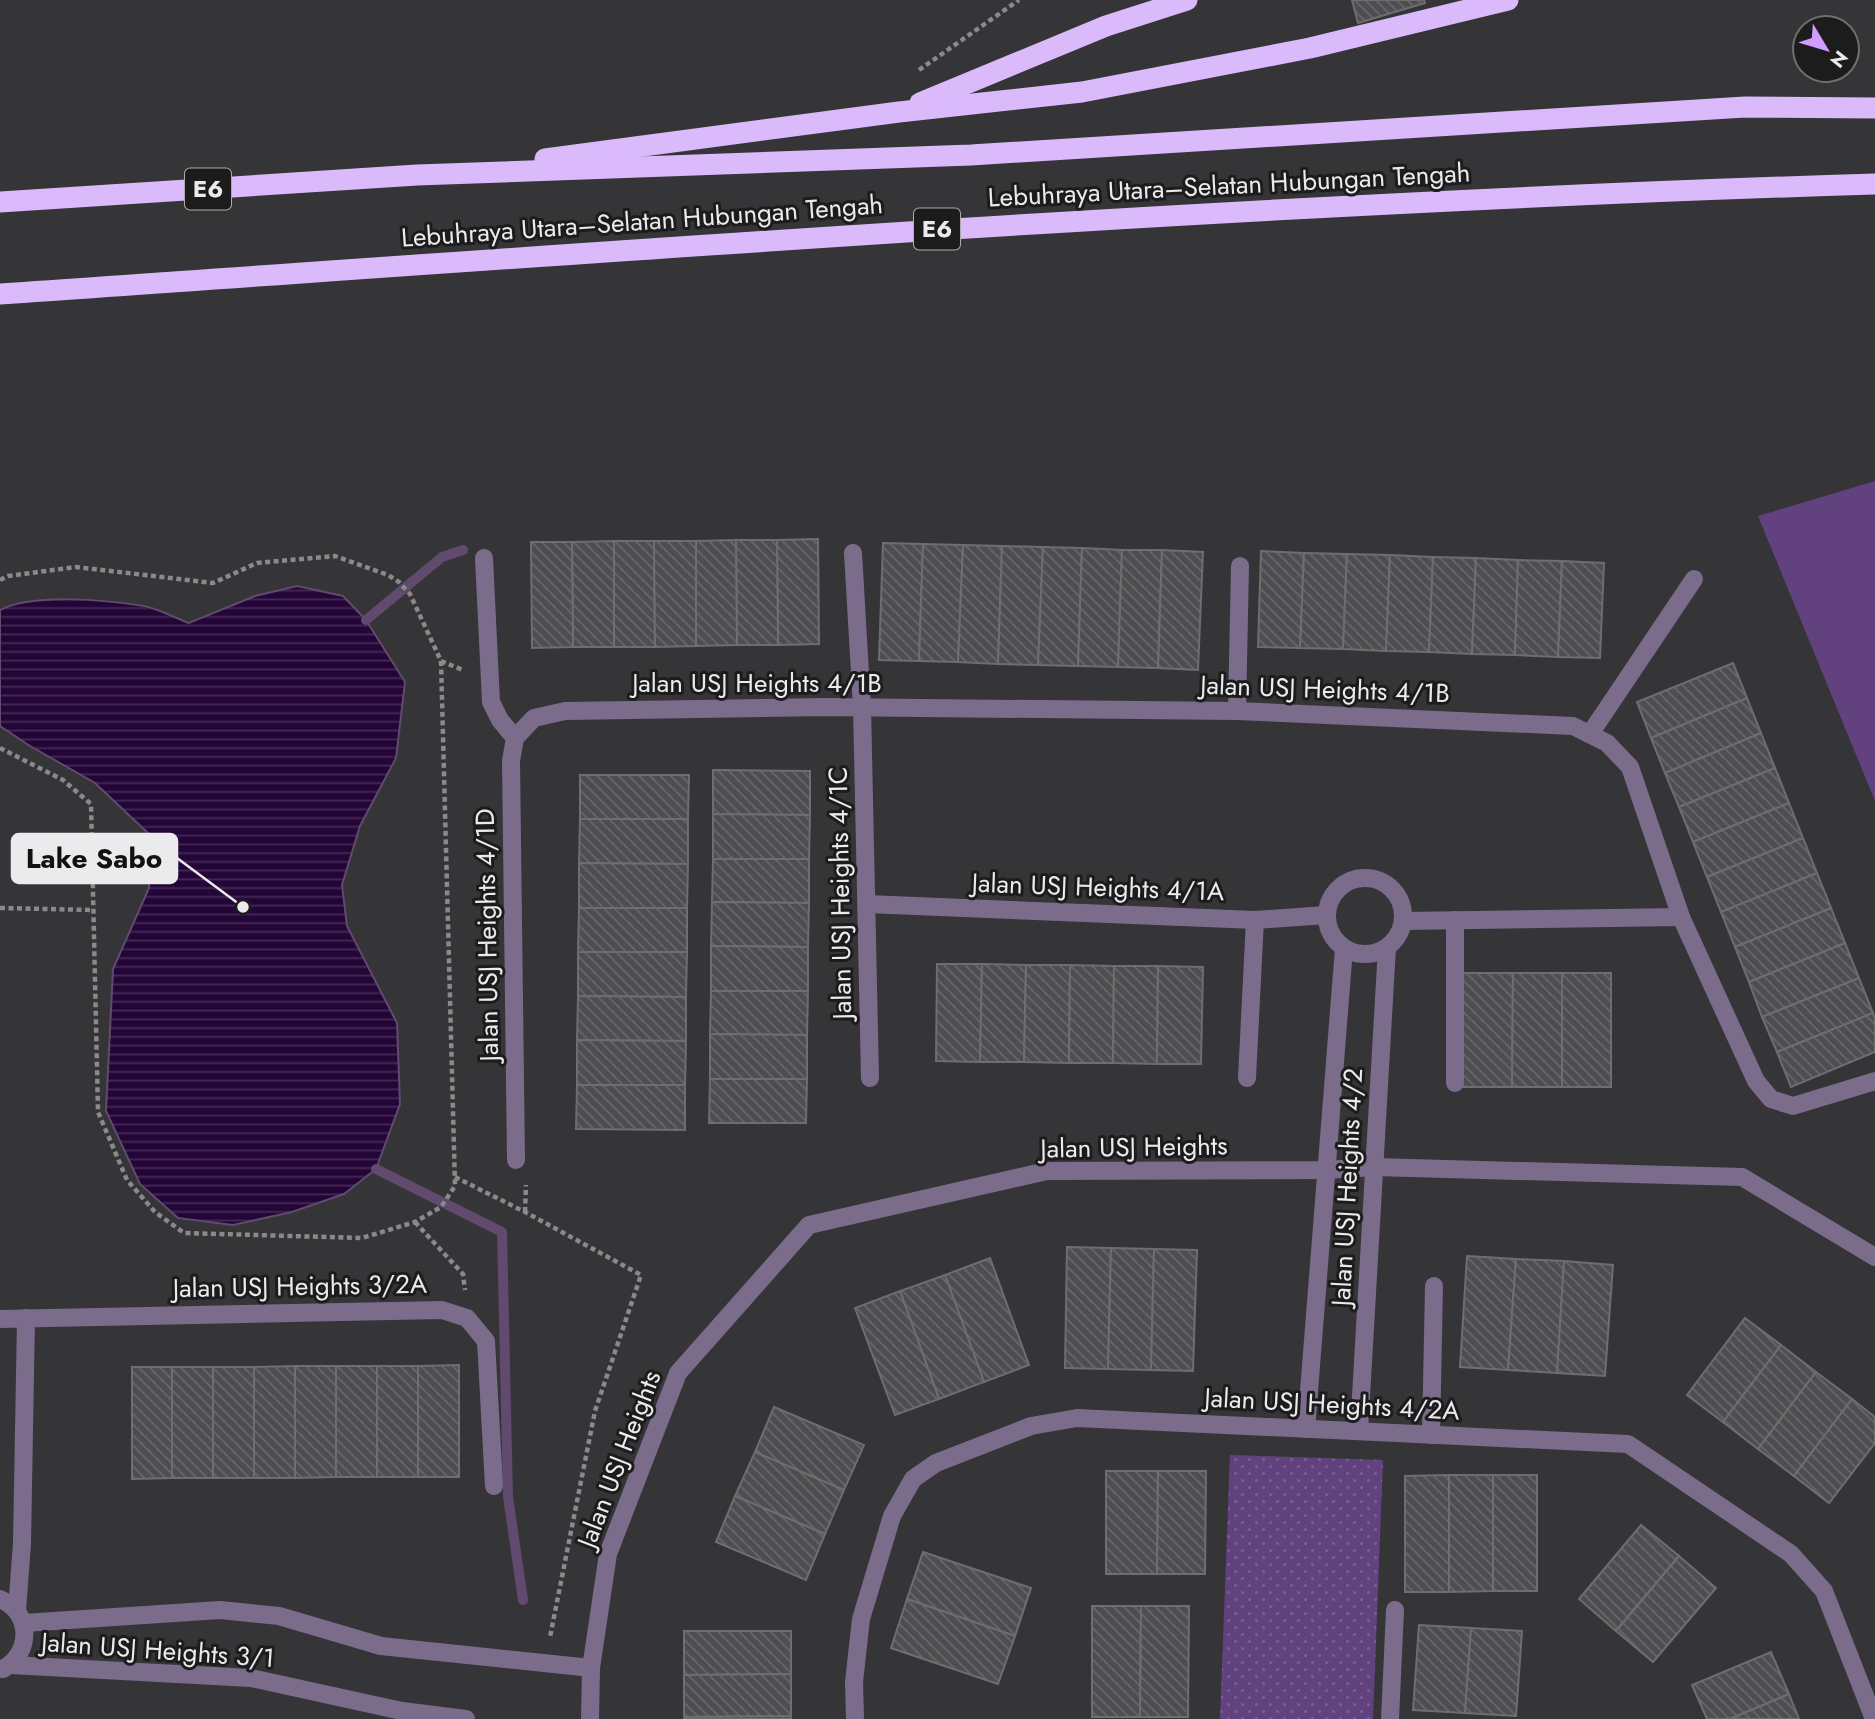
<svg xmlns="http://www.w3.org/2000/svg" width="1875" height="1719" viewBox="0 0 1875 1719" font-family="Jost,sans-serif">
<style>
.grass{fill:#61427e}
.park{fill:url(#park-dots)}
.water{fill:url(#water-rules);stroke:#604a6e;stroke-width:2}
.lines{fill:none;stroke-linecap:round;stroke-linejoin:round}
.stream{stroke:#604a6e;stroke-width:10}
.building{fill:url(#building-back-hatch);stroke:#6f6d70;stroke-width:2}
.path{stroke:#8a898b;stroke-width:4.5;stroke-dasharray:5 3.5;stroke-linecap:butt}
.minor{stroke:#7c6c8c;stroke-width:18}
.highway{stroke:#dabafa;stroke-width:21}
.labels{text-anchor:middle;stroke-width:6;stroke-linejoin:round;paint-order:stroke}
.shield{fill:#1d1c1d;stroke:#adacae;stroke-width:2}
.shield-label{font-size:24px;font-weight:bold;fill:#ebeaec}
.street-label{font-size:26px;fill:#ebeaec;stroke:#1d1c1d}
.leader{fill:none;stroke:#ebeaec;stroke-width:2.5}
.callout-dot{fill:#ebeaec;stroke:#1d1c1d;stroke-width:2.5}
.callout{fill:#ebeaec;stroke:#ebeaec;stroke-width:2.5}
.callout-label{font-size:28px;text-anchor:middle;font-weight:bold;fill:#111}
</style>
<defs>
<pattern id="park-dots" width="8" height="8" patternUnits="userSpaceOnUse" patternTransform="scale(1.75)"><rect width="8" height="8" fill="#61427e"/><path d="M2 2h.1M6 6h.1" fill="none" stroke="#785d90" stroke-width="1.8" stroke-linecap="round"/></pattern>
<pattern id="water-rules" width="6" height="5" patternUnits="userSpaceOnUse" patternTransform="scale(1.75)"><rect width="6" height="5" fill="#240538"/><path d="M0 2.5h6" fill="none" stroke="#442a55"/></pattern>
<pattern id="building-back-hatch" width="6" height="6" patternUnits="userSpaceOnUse" patternTransform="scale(1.75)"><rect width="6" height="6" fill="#4e4d50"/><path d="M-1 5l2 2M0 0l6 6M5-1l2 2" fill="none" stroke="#686769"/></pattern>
</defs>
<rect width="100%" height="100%" fill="#353437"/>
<polygon class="grass" points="1875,481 1875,801 1758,516"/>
<polygon class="park" points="1230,1455 1383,1460 1373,1719 1220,1719"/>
<path class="water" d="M297 586 343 596 366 620 405 682 396 758 360 826 342 885 347 926 397 1023 400 1104 376 1169 344 1194 292 1212 233 1225 178 1218 140 1184 106 1111 113 969 149 888V834L95 783 30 746 0 726V610C33 593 107 600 144 606 159 609 175 618 189 623L255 596Z"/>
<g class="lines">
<g class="stream">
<polyline points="366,620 442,557 463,550"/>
<polyline points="376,1169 502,1232 508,1497 523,1600"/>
</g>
</g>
<g class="building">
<polygon points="1352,0 1424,0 1425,3 1358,23"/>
<polygon points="818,539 819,644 778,645 777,540"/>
<polygon points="736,540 777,540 778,645 737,645"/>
<polygon points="736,540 737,645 696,646 696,541"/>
<polygon points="614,541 654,541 655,647 614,647"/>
<polygon points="614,541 614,647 573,647 572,542"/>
<polygon points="654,541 696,541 696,646 655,647"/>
<polygon points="531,542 572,542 573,647 532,648"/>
<polygon points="883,543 923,544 919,661 879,660"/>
<polygon points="923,544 963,545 958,662 919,661"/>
<polygon points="963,545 1002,546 998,664 958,662"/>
<polygon points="1002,546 1043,547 1038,665 998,664"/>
<polygon points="1043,547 1082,548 1078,666 1038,665"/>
<polygon points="1082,548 1122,550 1118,667 1078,666"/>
<polygon points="1122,550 1162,550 1158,668 1118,667"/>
<polygon points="1162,550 1203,552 1198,670 1158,668"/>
<polygon points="1261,551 1304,553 1300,648 1258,647"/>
<polygon points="1304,553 1347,554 1343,649 1300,648"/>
<polygon points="1347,554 1390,555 1386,651 1343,649"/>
<polygon points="1390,555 1433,557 1429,652 1386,651"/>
<polygon points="1433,557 1476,558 1472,654 1429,652"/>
<polygon points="1476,558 1518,560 1515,655 1472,654"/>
<polygon points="1518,560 1562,561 1558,657 1515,655"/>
<polygon points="1562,561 1604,563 1600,658 1558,657"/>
<polygon points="1733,663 1747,698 1651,738 1637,702"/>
<polygon points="1747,698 1761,733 1665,773 1651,738"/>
<polygon points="1761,733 1775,768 1679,807 1665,773"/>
<polygon points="1775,768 1789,803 1693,842 1679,807"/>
<polygon points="713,770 810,771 810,815 713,814"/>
<polygon points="580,775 689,775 688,819 580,819"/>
<polygon points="1789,803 1803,838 1707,877 1693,842"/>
<polygon points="713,814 810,815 809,859 713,859"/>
<polygon points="580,819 688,819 688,864 579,863"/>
<polygon points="1803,838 1817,873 1721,912 1707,877"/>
<polygon points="713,859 809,859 809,903 712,902"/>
<polygon points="579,863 688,864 687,908 579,908"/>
<polygon points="1817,873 1831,908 1735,947 1721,912"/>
<polygon points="712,902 809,903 808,947 711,946"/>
<polygon points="579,908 687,908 687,952 578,952"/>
<polygon points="1831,908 1845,943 1749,982 1735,947"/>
<polygon points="1845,943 1859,978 1762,1017 1749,982"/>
<polygon points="711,946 808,947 808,991 711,991"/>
<polygon points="578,952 687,952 686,997 578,996"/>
<polygon points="937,964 982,964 980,1062 936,1061"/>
<polygon points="982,964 1026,965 1024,1062 980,1062"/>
<polygon points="1026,965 1070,965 1069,1063 1024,1062"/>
<polygon points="1070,965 1114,966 1113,1063 1069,1063"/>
<polygon points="1114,966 1158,966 1157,1064 1113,1063"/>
<polygon points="1158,966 1203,967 1201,1064 1157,1064"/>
<polygon points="1463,973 1513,973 1512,1087 1462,1087"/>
<polygon points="1513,973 1562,973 1562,1087 1512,1087"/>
<rect x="1562" y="973" width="49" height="114"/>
<polygon points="1859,978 1873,1013 1777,1052 1762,1017"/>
<polygon points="711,991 808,991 807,1035 710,1034"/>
<polygon points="578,996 686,997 686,1041 577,1040"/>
<polygon points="1873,1013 1875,1019 1875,1052 1791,1087 1777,1052"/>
<polygon points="710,1034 807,1035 807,1079 710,1079"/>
<polygon points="577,1040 686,1041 685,1085 577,1085"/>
<polygon points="710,1079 807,1079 806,1123 709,1123"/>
<polygon points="577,1085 685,1085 685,1130 576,1129"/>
<polygon points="1067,1247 1111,1248 1108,1369 1065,1368"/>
<polygon points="1111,1248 1154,1249 1151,1370 1108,1369"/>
<polygon points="1154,1249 1197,1250 1193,1371 1151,1370"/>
<polygon points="1467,1256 1516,1259 1508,1370 1460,1367"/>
<polygon points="990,1258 1029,1365 984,1382 945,1275"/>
<polygon points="1516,1259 1564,1261 1557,1373 1508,1370"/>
<polygon points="1564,1261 1613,1265 1605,1376 1557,1373"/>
<polygon points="945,1275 984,1382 939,1399 900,1291"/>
<polygon points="900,1291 939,1399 895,1415 855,1308"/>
<polygon points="1745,1318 1781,1345 1723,1422 1687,1395"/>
<polygon points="1781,1345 1816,1372 1758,1449 1723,1422"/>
<polygon points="459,1365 459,1477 418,1477 418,1366"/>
<polygon points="295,1366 295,1478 254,1478 254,1367"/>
<polygon points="295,1366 336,1366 336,1477 295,1478"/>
<rect x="336" y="1366" width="41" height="111"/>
<rect x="377" y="1366" width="41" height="111"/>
<polygon points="132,1367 172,1367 172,1478 132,1479"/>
<rect x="172" y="1367" width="41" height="111"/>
<rect x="213" y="1367" width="41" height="111"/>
<polygon points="1816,1372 1852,1399 1794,1476 1758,1449"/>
<polygon points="1852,1399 1875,1417 1875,1443 1829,1503 1794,1476"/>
<polygon points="774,1407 864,1445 844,1490 755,1452"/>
<polygon points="755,1452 844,1490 825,1534 735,1496"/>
<polygon points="1106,1471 1158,1471 1157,1574 1106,1574"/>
<polygon points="1158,1471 1206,1471 1205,1574 1157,1574"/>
<polygon points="1449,1475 1449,1592 1405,1592 1405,1476"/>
<polygon points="1449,1475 1493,1475 1493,1591 1449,1592"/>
<rect x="1493" y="1475" width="44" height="116"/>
<polygon points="735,1496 825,1534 806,1580 716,1542"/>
<polygon points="1641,1525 1679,1556 1616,1631 1579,1599"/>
<polygon points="923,1552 1031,1588 1015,1636 907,1599"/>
<polygon points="1679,1556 1716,1588 1653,1662 1616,1631"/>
<polygon points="907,1599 1015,1636 998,1684 891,1648"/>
<polygon points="1092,1606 1141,1606 1140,1717 1092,1717"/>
<polygon points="1141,1606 1189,1606 1188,1717 1140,1717"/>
<polygon points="1419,1625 1471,1628 1465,1713 1413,1710"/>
<polygon points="1471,1628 1522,1631 1516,1716 1465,1713"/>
<polygon points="684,1631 791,1631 791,1674 684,1675"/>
<polygon points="1771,1652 1789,1694 1730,1719 1707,1719 1692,1685"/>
<polygon points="791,1674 791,1716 684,1717 684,1675"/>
<polygon points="1789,1694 1799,1719 1730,1719"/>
<polygon points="791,1716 791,1719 684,1719 684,1717"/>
</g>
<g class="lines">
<g class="path">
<polyline points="919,70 1019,0"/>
<polyline points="0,580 8,576 76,567 213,583 257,563 335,556 388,575 399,582 410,594 441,661 455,1186 441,1207 415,1222 362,1238 184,1233 155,1212 127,1180 98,1112 91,804 63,780 0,748"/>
<polyline points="441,661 463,670"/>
<polyline points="0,908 93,910"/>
<polyline points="455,1177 525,1212 641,1275 595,1411 550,1637"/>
<polyline points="525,1212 526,1185"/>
<polyline points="415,1222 463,1274 465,1290"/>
</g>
<g class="minor">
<polyline points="853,553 862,707 870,1078"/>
<polyline points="484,558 491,702 500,720 515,738"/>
<polyline points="1237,711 1240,566"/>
<polyline points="1590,734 1694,579"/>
<circle cx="1365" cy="916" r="38"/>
<polyline points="867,904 1255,920 1326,915"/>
<polyline points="1455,920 1455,1083"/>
<polyline points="1403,921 1681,917"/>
<polyline points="1247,1078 1255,920"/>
<polyline points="516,1160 511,761 515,738 534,718 565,711 824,707 1237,711 1573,726 1607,743 1630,767 1681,917 1756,1081 1771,1099 1793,1106 1875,1081"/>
<polyline points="0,1319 442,1310 467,1318 486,1341 494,1486"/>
<polyline points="1306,1429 1344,948"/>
<polyline points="1359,1431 1387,947"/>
<polyline points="1431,1435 1434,1286"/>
<path d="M0 1599C32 1612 32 1653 3 1669"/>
<polyline points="17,1611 22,1543 26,1318"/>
<polyline points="24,1623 220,1610 279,1616 381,1646 591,1668"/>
<polyline points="11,1665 251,1678 402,1711 466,1719"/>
<polyline points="590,1719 591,1668 608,1554 678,1373 809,1225 1047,1171 1326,1170 1374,1167 1742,1177 1875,1257"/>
<polyline points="855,1719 854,1682 861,1619 892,1516 913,1479 936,1463 1031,1426 1077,1418 1628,1444 1791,1554 1824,1591 1874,1719"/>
<polyline points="1390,1719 1395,1610"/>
</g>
<g class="highway">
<polyline points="920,103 1106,26 1187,0"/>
<polyline points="545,159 899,112 1082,92 1310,48 1508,0"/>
<polyline points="0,202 417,175 971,155 1745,107 1875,108"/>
<path d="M0 294C625 251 1249 203 1875 184"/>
</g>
</g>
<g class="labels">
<g class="shield">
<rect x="185" y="168.5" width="46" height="41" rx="5"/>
<rect x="914" y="208.5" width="46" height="41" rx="5"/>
</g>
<g class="shield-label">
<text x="208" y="197">E6</text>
<text x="937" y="237">E6</text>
</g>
<g class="street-label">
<text transform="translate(1229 185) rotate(-3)" y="9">Lebuhraya Utara–Selatan Hubungan Tengah</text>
<text transform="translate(642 221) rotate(-4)" y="9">Lebuhraya Utara–Selatan Hubungan Tengah</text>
<text x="757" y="692">Jalan USJ Heights 4/1B</text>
<text transform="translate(1325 689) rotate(2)" y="9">Jalan USJ Heights 4/1B</text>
<text transform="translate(1098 887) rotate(2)" y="9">Jalan USJ Heights 4/1A</text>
<text transform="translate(840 893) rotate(-91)" y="9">Jalan USJ Heights 4/1C</text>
<text transform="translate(487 935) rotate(-91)" y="9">Jalan USJ Heights 4/1D</text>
<text transform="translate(1134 1147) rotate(-1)" y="9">Jalan USJ Heights</text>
<text transform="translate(1347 1187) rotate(-87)" y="9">Jalan USJ Heights 4/2</text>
<text transform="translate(300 1286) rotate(-1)" y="9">Jalan USJ Heights 3/2A</text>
<text transform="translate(1332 1404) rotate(3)" y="9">Jalan USJ Heights 4/2A</text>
<text transform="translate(619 1459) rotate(-69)" y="9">Jalan USJ Heights</text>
<text transform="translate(158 1650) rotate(4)" y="9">Jalan USJ Heights 3/1</text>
</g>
</g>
<path class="leader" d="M243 907L177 858"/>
<circle class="callout-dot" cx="243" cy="907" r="7"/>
<rect class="callout" x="12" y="834" width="165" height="49" rx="7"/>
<g class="callout-label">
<text x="94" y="868">Lake Sabo</text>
</g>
<g transform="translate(1826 49) rotate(128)"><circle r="33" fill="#1d1c1d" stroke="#6f6e70" stroke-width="2"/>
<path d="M0-5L12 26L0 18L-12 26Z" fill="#d09dff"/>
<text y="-10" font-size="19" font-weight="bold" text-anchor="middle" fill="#ebeaec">N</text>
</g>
</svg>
